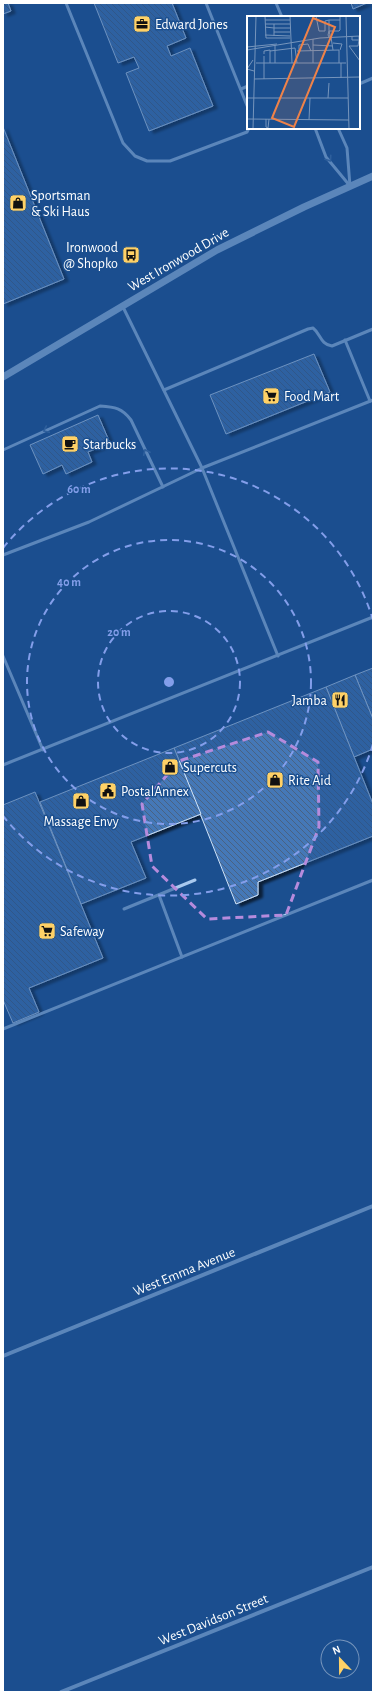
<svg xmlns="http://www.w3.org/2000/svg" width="376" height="1695" viewBox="0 0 376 1695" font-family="'Alegreya Sans',sans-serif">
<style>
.building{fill:url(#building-back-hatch);stroke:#cfe3fa;filter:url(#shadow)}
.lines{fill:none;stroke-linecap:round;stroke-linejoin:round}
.service{stroke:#a9c9ee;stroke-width:3}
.minor{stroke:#a9c9ee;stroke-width:4}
.tertiary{stroke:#a9c9ee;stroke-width:7}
.oneway{stroke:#4674ac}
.marked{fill:none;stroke:#b68bdc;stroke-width:3;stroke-dasharray:8 5;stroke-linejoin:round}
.ring{fill:none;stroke:#839eea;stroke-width:2;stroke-dasharray:7 5}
.labels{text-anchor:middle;stroke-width:3;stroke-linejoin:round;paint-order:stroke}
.poi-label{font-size:14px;fill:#fff;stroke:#1b4f8f;text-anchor:start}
.street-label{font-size:14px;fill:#fff;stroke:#1b4f8f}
.inset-road{fill:none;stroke:#7695bc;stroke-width:1}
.view{fill:#ee8249;fill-opacity:0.15;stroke:#ee8249;stroke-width:2}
.inset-edge{fill:none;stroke:#fff;stroke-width:2}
.centre{fill:#839eea;stroke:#1b4f8f;stroke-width:2}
.ring-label{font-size:12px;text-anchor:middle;font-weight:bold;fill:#839eea;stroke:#1b4f8f;stroke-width:3;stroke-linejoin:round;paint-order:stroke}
</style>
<defs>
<pattern id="building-back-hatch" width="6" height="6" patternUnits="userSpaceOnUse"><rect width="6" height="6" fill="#4478b7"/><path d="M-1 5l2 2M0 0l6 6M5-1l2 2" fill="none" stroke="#486282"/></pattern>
<filter id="shadow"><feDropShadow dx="4.5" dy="2.5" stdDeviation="1" flood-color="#0009"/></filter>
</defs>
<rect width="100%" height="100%" fill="#1b4f8f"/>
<g class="building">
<polygon points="3,3 8,3 11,11 3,14"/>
<polygon points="94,3 172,3 186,38 167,46 171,56 190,48 213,106 149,131 126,73 139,68 134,57 118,63"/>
<polygon points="351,3 367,3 353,9"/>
<polygon points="3,127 64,279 3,304"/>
<polygon points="314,354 330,392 226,434 210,395"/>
<polygon points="98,415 110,443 88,452 92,462 66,474 62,465 43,474 30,445"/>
<polygon points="373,668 373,719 355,675"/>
<polygon points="355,675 373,719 373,749 354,757 326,687"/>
<polygon points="326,687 373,804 373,836 258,882 258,895 236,904 174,748"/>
<polygon points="174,748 201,814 131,842 146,878 81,904 40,802"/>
<polygon points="35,792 103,958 29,988 39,1012 13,1023 3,1000 3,805"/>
</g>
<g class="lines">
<g class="service">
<polyline points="66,3 123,143 135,156 147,161 170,161 247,132 249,128"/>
<polyline points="206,3 248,108"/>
<polyline points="276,3 282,17"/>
<polyline points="359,84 373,78"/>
<polyline points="241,89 248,86"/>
<polyline points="315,128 326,157 350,186"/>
<polyline points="338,128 347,148 350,186"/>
<polyline points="123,307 202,468 278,656"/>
<polyline points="345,340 370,401"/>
<path d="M164 390 308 329 313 328C321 334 320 344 332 346L373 329"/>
<path d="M3 450 100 406C115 407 122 408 131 420L163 487"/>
<polyline points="3,555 89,522 202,468 373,400"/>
<polyline points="3,656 43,750"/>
<polyline points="3,765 373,617"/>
<polyline points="159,895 182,957"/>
<polyline points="124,909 195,880"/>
<polyline points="3,1029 373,880"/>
</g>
<g class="minor">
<polyline points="3,1356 373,1206"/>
<polyline points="61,1692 373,1567"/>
</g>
<polyline class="tertiary" points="3,377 217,250 304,207 373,176"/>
</g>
<defs><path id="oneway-chevron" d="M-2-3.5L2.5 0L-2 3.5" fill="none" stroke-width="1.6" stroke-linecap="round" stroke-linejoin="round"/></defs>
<g class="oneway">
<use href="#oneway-chevron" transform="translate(329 159) rotate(56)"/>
<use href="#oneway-chevron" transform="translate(46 430) rotate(155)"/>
<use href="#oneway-chevron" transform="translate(146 452) rotate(-115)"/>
</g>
<path d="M0 0H376V1695H0ZM268 732 318 762 319 827 286 915 207 919 152 866 142 804 179 761Z" fill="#1b4f8f" fill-opacity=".55" fill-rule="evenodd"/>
<path class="marked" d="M268 732 318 762 319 827 286 915 207 919 152 866 142 804 179 761Z"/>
<g class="ring">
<circle cx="169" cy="682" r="71"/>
<circle cx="169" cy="682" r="142"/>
<path d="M373 744A213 213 0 0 1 3 816M3 548A213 213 0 0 1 373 620"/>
</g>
<defs>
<symbol id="office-square" viewBox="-11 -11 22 22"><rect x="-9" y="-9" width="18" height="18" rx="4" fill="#ffd166" stroke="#1b4f8f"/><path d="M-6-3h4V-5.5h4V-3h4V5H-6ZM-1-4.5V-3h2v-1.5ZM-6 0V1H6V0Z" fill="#111"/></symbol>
<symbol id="shop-square" viewBox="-11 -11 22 22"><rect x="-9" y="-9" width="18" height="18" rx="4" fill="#ffd166" stroke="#1b4f8f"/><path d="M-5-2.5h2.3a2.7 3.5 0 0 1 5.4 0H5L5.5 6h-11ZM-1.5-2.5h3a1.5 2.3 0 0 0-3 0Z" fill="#111"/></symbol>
<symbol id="bus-square" viewBox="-11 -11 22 22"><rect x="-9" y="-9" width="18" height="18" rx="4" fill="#ffd166" stroke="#1b4f8f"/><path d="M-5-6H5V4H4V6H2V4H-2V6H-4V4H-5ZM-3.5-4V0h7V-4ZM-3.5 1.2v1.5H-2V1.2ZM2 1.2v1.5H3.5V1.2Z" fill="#111"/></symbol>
<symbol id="supermarket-square" viewBox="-11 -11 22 22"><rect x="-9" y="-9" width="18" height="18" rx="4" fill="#ffd166" stroke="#1b4f8f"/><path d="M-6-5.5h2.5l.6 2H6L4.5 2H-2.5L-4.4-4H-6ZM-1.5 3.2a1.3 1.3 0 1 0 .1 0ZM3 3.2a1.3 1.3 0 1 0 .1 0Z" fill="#111"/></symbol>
<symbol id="cafe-square" viewBox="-11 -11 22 22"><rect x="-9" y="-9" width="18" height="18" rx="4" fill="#ffd166" stroke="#1b4f8f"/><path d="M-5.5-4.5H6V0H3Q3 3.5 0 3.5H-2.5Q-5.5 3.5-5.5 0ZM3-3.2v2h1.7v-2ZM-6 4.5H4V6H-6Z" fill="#111"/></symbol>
<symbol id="restaurant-square" viewBox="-11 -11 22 22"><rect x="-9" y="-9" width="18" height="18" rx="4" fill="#ffd166" stroke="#1b4f8f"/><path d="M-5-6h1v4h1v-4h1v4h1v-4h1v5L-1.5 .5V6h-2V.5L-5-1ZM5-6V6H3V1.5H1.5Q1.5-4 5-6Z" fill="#111"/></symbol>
<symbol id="civic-square" viewBox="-11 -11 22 22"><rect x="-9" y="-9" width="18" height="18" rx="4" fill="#ffd166" stroke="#1b4f8f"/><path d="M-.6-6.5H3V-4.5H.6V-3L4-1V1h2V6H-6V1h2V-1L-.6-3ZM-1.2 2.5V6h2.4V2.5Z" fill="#111"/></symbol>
</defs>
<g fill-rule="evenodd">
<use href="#office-square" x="132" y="14" width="20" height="20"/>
<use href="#shop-square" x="8" y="193" width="20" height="20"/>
<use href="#bus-square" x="121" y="245" width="20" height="20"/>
<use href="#supermarket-square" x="261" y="386" width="20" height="20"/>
<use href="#cafe-square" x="60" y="434" width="20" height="20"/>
<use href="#restaurant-square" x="330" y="690" width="20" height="20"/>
<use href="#shop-square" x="160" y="757" width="20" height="20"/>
<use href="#shop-square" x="265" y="770" width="20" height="20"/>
<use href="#civic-square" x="98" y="781" width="20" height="20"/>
<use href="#shop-square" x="71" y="791" width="20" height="20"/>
<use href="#supermarket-square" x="37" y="921" width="20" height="20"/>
</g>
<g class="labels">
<g class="poi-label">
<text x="155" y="29">Edward Jones</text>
<text x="31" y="200">Sportsman<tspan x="31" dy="16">&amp; Ski Haus</tspan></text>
<text x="118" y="252" text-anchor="end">Ironwood<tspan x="118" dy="16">@ Shopko</tspan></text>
<text x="284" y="401">Food Mart</text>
<text x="83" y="449">Starbucks</text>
<text x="327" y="705" text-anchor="end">Jamba</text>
<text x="183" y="772">Supercuts</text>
<text x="288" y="785">Rite Aid</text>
<text x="121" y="796">PostalAnnex</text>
<text x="81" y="826" text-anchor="middle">Massage Envy</text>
<text x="60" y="936">Safeway</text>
</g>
<g class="street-label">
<text transform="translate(178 259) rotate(-30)" y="5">West Ironwood Drive</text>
<text transform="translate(184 1271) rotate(-22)" y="5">West Emma Avenue</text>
<text transform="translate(213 1619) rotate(-22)" y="5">West Davidson Street</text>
</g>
</g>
<g transform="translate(247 16)">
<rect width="113" height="113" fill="#1b4f8f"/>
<path class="inset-road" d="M18 0H43L45 47M18 0 19 22H43M69 0 72 15H78V5L82 4M99 0 102 113M18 4H43M93 4H82V15H92L93 14V0M18 8H43M27 8V12H43M18 11 27 12V20M82 15 83 19 82 21 81 19ZM27 16H43M18 19 43 20M105 20V24H112V20M84 21 86 34M66 23V47M86 27 95 28 93 34M28 29V47M66 29 86 30M102 30 113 45M102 30H111L112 24M0 31 30 28M0 34 73 22 113 20M23 35 48 32 50 47M50 35 92 34V47M52 35V29L61 28 64 35M17 38V35L23 34V47M6 44 0 53 7 55M9 47H99M94 47V62M7 63 113 61M17 63V40M0 82H101M81 82 82 67M0 103 102 104M19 103V111L21 112 22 103M62 104 63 82M6 113 9 0"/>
<path class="view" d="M66 2 88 11 47 111 25 102Z"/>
<rect width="113" height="113" class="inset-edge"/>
</g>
<circle cx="169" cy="682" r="6" class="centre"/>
<g class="ring-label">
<text x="79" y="493">60 m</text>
<text x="69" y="586">40 m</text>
<text x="119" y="636">20 m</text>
</g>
<rect width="376" height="1695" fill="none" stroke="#ffffff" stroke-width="8"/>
<g transform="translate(340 1659) rotate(338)"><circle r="19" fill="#1b4f8f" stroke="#7695bc"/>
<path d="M0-3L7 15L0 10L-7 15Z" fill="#ffd166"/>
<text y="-6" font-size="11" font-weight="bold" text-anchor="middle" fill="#ffffff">N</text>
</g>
</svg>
